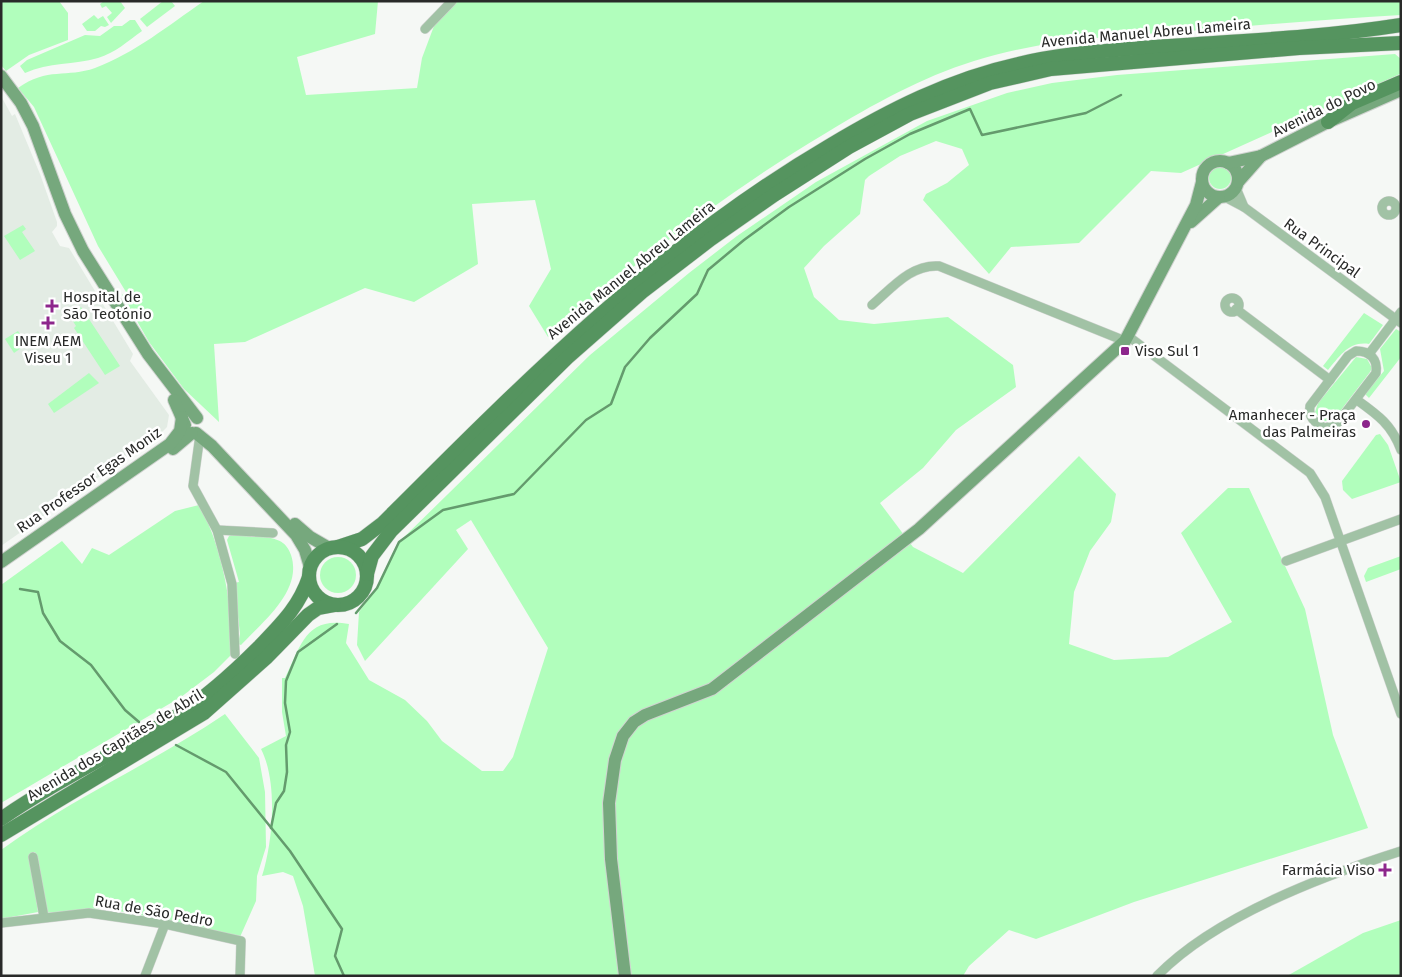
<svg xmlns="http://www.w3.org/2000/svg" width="1402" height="977" viewBox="0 0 1402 977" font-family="'Fira Sans',sans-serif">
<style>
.built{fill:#e3ece4}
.green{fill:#b1febc}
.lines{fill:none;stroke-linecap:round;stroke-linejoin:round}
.stream{stroke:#649b6d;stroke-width:2.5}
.street-casing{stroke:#d0d3d0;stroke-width:10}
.secondary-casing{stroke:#d0d3d0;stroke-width:14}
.primary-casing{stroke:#d0d3d0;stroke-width:15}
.street{stroke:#a1c2a5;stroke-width:9}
.secondary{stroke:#76a87d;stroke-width:12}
.primary{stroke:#55945f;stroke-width:14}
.poi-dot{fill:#8d268c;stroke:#fff;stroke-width:2}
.labels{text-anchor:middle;stroke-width:5;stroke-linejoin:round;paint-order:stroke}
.street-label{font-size:15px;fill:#292a29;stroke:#fff}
.poi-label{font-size:15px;fill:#292a29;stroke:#fff;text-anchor:start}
</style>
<rect width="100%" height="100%" fill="#f5f8f5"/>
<polygon class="built" points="1,96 12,116 15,114 40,174 57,222 57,226 52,232 60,246 69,248 133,354 130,361 169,415 167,427 160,434 1,546"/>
<g class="green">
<polygon points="1,1 59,1 68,13 68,40 29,55 6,71 1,65"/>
<polygon points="104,1 120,1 125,8 111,23 107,17 112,13 106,6 102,8 100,4"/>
<polygon points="163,1 171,1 175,6 147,27 140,19"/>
<path d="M204 1H378L375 34 297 57 306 95 417 88 422 58 434 26 457 1H1401V15C1330 19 1259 25 1189 31 1117 36 1043 39 974 61 922 77 872 105 826 133 727 192 636 262 548 337L529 306 551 269 535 200 472 204 478 264 414 302 365 288 245 342 214 344 219 422 184 389 149 342 122 295 126 292 98 246 34 107 18 88C47 67 67 78 95 68 135 53 169 25 204 1Z"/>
<polygon points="94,15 98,19 103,16 109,25 105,27 101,26 95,31 87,31 82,24"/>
<path d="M130 20H135L142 31C128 41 115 53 98 58 74 65 49 62 25 73L20 66 27 60 85 35 100 36 114 26H122Z"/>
<path d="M1395 54 1401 59V73L1398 75 1181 173 1151 171 1079 243 1011 247 989 274 923 200 926 194 947 183 969 165 962 149 936 141 900 156 869 176 865 180 860 214 824 246 804 268 814 297 839 320 874 324 948 317 1013 365 1016 387 956 430 923 468 880 503 913 547 963 573 1079 456 1116 494 1111 522 1090 551 1074 592 1069 644 1114 660 1168 657 1232 622 1181 533 1228 488H1249L1305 609 1333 735 1368 828 1134 902 1036 939 1009 930 969 966 963 976H315L303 906 293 876 283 872 262 876C273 842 278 782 261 749L286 736 282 712V678H285C301 645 306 616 349 624L346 643 369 680 405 700 427 721 442 741 482 771H503L513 757 548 648 471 520 456 530 468 549 365 661 357 645 359 612 377 588 399 542 590 355 689 273 737 236 816 182 927 121 1007 93 1052 83 1117 75Z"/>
<circle cx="1220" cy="178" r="11"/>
<polygon points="23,225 26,229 22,232 35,251 20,260 4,236"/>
<polygon points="81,307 120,366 105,375 74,328 76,326 69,315"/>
<path d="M1364 313 1383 325 1369 344C1349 341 1340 356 1328 370L1323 366Z"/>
<polygon points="1396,329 1401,332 1401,357 1369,398 1365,394 1384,371 1380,349"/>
<polygon points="18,331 27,344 14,353 5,339"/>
<polygon points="1356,357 1367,359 1372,368 1370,372 1335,418 1332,421 1322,421 1315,412 1318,403"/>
<polygon points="89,373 99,383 54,413 48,404"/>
<polygon points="1380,434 1388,445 1401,482 1352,499 1343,490 1342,481 1376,435"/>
<path d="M199 505C223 547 231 604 234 652L214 672 181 697 1 803V585L62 541 82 564 92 548 109 555 175 511Z"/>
<path d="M233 534H250L251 537H261L262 536C276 539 286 540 291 555 303 591 262 622 241 645L238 644 240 634 234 583 239 582 227 540 229 536Z"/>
<polygon points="1401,556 1401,569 1366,582 1364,576 1368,568"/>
<circle cx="338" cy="575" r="18"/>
<path d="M225 714 259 758 265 792 266 847 257 876 256 901 240 937 187 924 103 908 46 913 35 852 30 854 38 912 1 919V850C72 798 153 763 225 714Z"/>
<polygon points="1401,920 1401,976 1287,976 1363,933"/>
</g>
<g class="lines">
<g class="stream">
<polyline points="20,589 38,592 43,613 60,641 91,665 125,710 139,722"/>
<polyline points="356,613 377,588 399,542 443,510 514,494 586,420 611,404 625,367 650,338 697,294 708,270 744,240 789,207 865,159 910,134 970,109 982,135 1086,113 1121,95"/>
<polyline points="176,745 226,772 290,851 342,929 335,956 344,976"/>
<polyline points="271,828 276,803 284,791 287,772 286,745 290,732 285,703 286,681 298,652 337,624"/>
</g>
<defs>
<g id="street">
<polyline points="425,29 452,1"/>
<polyline points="1236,188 1244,207"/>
<polyline points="1225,197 1244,207 1401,323"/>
<circle cx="1389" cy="208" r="7"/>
<circle cx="1232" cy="305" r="7"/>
<path d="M872 305C892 288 911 264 939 266L1125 341"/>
<polyline points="1236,309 1330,380"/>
<polyline points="1128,336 1310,473 1325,497 1401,714"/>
<path d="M1356 351C1370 351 1378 359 1376 373L1336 425 1324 428C1315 422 1308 418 1310 406L1348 356Z"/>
<polyline points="1369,354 1401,312"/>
<path d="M1357 400C1378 415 1392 425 1401 450"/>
<polyline points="200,435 193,486 217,530 232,584 235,654"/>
<polyline points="217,530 273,533"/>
<polyline points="1286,561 1401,519"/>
<polyline points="33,857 44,917"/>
<polyline points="1,923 89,913 165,924 241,941 240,976"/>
<polyline points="145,976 165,924"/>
<path d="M1157 976C1215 916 1322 876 1401 851"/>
</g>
<g id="secondary">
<polyline points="1,76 21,103 33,126 65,214 83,251 148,354 197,418"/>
<circle cx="1220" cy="179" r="18"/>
<polyline points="1228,163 1261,156 1328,122 1401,90"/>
<polyline points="1238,182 1261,156"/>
<polyline points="1191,222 1219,197"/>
<polyline points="174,400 185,425"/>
<polyline points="196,433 212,446 296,535 305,550 310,567"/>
<polyline points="173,449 192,433"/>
<polyline points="295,524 310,537 329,548"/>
<polyline points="1,562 170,444 180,431 182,417"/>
<polyline points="625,976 611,859 609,803 615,760 623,736 634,722 645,715 712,689 919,529 1125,341 1196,205 1202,182"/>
</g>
<g id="primary">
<polyline points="1328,122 1352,103 1401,82"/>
<path d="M338 547 362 539 383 523C523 383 657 247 829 146 889 110 950 79 1018 64 1063 53 1108 51 1153 47 1236 41 1319 38 1401 25"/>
<circle cx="338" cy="576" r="29"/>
<polyline points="367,574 372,556 391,531 568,357 642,292 711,239 774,195 849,147 910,114 990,83 1051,69 1299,48 1401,43"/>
<path d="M1 819C57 780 120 751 178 715 208 696 234 672 259 647 281 624 299 607 309 577"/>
<polyline points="1,835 204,713 266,658 308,615 318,608 334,605"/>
</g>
</defs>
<use href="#street" class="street-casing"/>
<use href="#secondary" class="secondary-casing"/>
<use href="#primary" class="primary-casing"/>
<use href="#street" class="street"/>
<use href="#secondary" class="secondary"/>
<use href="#primary" class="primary"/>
</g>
<g class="poi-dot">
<path d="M49.5 298.5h5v5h5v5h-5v5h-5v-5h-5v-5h5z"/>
<path d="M45.5 315.5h5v5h5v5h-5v5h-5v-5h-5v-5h5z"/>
<rect x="1120" y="346" width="10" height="10" rx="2.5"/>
<circle cx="1366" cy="424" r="5"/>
<path d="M1382.5 862.5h5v5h5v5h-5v5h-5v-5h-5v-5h5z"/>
</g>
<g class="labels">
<g class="street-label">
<text transform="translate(1146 33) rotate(-5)" y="5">Avenida Manuel Abreu Lameira</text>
<text transform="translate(1324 108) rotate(-26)" y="5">Avenida do Povo</text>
<text transform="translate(1322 248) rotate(36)" y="5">Rua Principal</text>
<text transform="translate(631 270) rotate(-39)" y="5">Avenida Manuel Abreu Lameira</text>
<text transform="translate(89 480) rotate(-35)" y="5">Rua Professor Egas Moniz</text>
<text transform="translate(115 745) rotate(-31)" y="5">Avenida dos Capitães de Abril</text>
<text transform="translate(154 911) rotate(10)" y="5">Rua de São Pedro</text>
</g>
<g class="poi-label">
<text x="63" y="302">Hospital de<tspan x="63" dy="17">São Teotónio</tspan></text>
<text x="48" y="346" text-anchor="middle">INEM AEM<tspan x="48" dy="17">Viseu 1</tspan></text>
<text x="1135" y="356">Viso Sul 1</text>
<text x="1356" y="420" text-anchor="end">Amanhecer - Praça<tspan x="1356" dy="17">das Palmeiras</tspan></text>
<text x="1375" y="875" text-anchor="end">Farmácia Viso</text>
</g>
</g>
<rect width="1402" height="977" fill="none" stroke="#292a29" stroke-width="5"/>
</svg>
